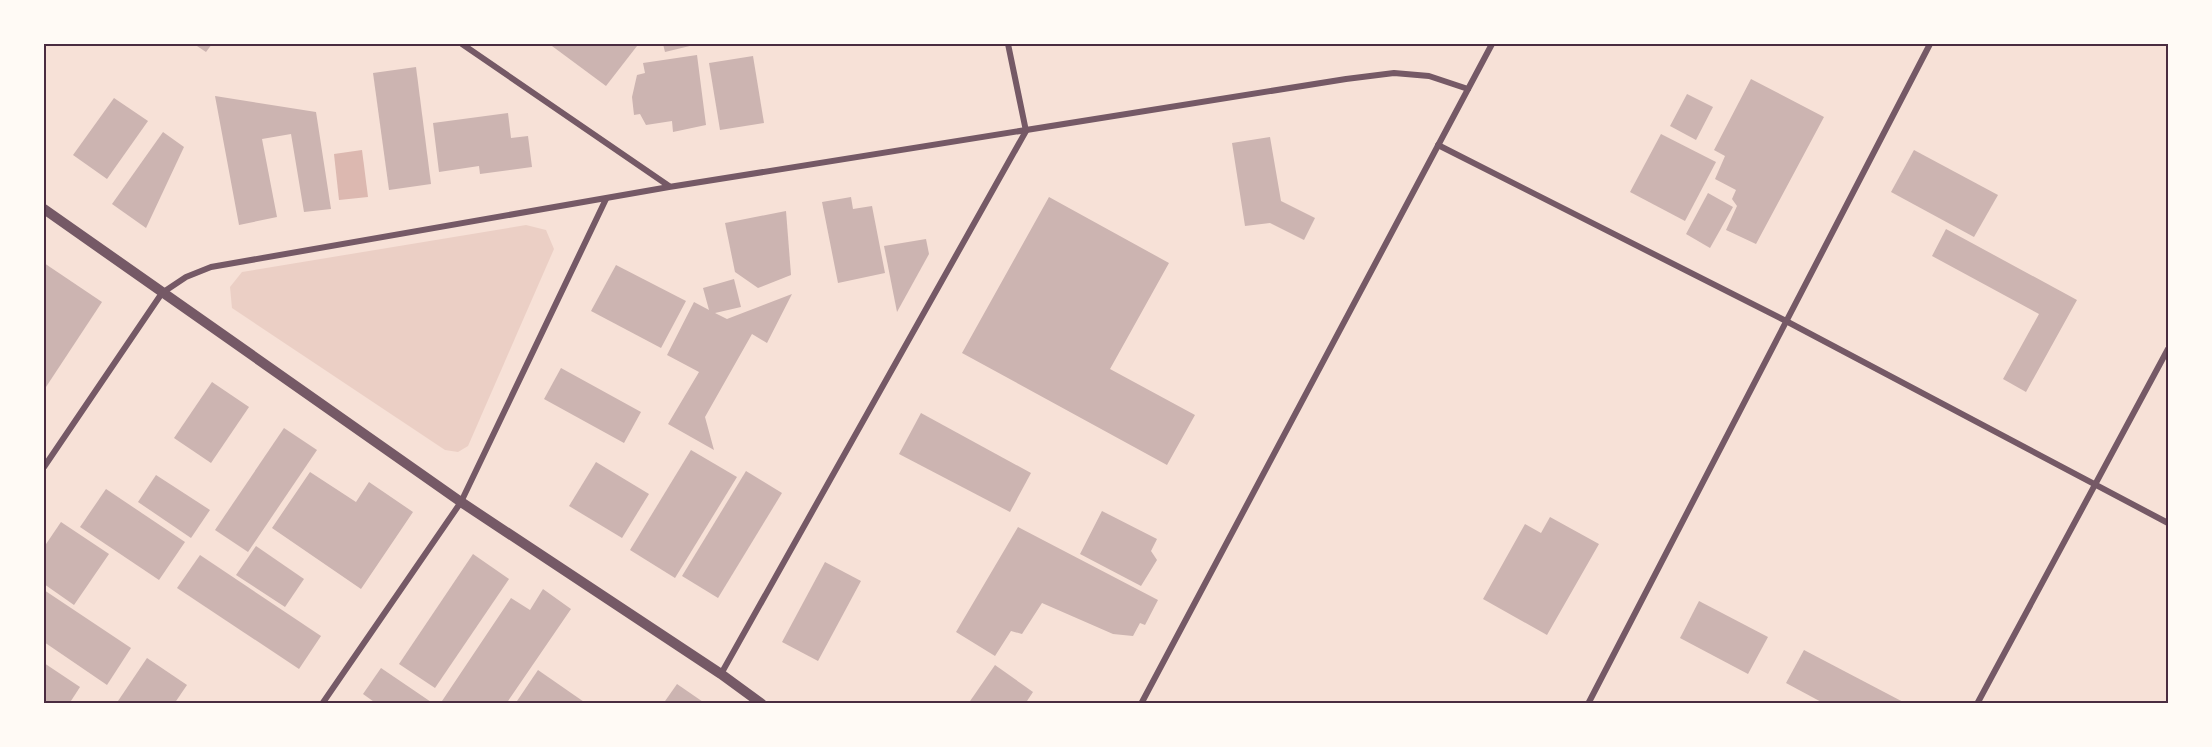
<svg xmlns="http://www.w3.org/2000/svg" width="2212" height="747" viewBox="0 0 2212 747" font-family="Lato,sans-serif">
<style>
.green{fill:#ebcfc5}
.water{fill:#dcb8b0}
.building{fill:#ccb4b1}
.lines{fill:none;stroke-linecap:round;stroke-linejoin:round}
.minor{stroke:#755966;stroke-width:6}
.tertiary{stroke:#755966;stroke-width:10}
.neatline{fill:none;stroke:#4a2c40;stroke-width:2}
</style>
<rect width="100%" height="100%" fill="#f7e1d7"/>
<polygon class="green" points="526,225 546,230 554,249 468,446 458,452 445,450 232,308 230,287 242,272"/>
<polygon class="water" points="362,150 368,197 339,200 334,154"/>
<g class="building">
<polygon points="194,44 212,44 206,52"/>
<polygon points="554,44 634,44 637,46 606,86 552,46"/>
<polygon points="663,44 698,44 665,52"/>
<polygon points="697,55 706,125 673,132 672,121 646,125 640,114 634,115 632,97 637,75 645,73 643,63"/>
<polygon points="753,56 764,123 720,130 709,63"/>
<polygon points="416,67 431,184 389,190 373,73"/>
<polygon points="1751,79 1824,117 1756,244 1726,230 1737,206 1732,199 1736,190 1715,179 1725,156 1714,150"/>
<polygon points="1687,94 1713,107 1696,140 1670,126"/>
<polygon points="215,96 316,112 331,209 304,212 291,134 262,139 277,217 239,225"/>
<polygon points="114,98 148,121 107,179 73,155"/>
<polygon points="508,113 511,138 528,136 532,167 480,174 479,166 439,172 433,123"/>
<polygon points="163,132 184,147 146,228 112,204"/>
<polygon points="1661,134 1716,162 1685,221 1630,192"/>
<polygon points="1270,137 1281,201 1315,218 1304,240 1270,223 1245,226 1232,143"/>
<polygon points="1914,150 1998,195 1974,237 1891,192"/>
<polygon points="1708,193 1733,207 1710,248 1686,234"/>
<polygon points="851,197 853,209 872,206 885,273 838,283 822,202"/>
<polygon points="1049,197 1169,263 1110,369 1195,415 1167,465 962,353"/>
<polygon points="786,211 791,275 758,288 735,272 725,223"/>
<polygon points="1946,229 2077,300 2026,392 2003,379 2039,314 1932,256"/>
<polygon points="926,239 929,254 897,312 884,246"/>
<polygon points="44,263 102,302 44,390"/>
<polygon points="616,265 686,301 661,348 591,311"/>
<polygon points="734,279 741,307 715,313 727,319 792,294 767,343 752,334 705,417 714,450 668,424 699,372 667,355 694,302 709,310 703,288"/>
<polygon points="561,368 641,412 624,443 544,399"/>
<polygon points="212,382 249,407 211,463 174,438"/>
<polygon points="921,413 1031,473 1010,512 899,454"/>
<polygon points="284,428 317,450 248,552 215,530"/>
<polygon points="691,450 737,477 675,578 630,550"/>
<polygon points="596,462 649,494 622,538 569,506"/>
<polygon points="746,471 782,493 718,598 682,576"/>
<polygon points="310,472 356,502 369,482 413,512 361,589 272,528"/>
<polygon points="156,475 210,510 191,538 138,502"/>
<polygon points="106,489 185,542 159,580 80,527"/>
<polygon points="1102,511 1157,539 1151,551 1157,560 1141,586 1080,554"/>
<polygon points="1550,517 1599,544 1547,635 1483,599 1525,524 1541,533"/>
<polygon points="61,522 109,554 74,605 44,584 44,547"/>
<polygon points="1018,527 1158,600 1145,625 1140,623 1133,636 1113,634 1042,603 1022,634 1011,631 995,656 956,632"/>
<polygon points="256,546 304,579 285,607 236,575"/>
<polygon points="473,554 509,579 435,688 399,664"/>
<polygon points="200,555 321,636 299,669 177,588"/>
<polygon points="825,562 861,581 818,661 782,642"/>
<polygon points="543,589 571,609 506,704 440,704 511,598 530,610"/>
<polygon points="44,590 131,648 107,685 44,642"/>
<polygon points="1699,601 1768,637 1748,674 1680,638"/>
<polygon points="1804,650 1907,704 1825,704 1786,683"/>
<polygon points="147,658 187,685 174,704 116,704"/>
<polygon points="44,663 80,687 69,704 44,704"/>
<polygon points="995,665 1033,692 1025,704 968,704"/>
<polygon points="381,668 434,704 377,704 363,694"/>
<polygon points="538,670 587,704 515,704"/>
<polygon points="677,684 706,704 663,704"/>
</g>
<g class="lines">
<g class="minor">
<polyline points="462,44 669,186"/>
<polyline points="1438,145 1786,321 2168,523"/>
<polyline points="44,467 162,293 186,277 211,267 669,187 1346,79 1394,73 1429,76 1468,89"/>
<polyline points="721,674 1026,131 1008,44"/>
<polyline points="322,704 461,502 606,199"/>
<polyline points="1141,704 1492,44"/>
<polyline points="1588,704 1930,44"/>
<polyline points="1977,704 2168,349"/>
</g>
<polyline class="tertiary" points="44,209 461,502 721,674 762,704"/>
</g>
<rect width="2212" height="747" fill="none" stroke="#fffaf5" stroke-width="90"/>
<rect x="45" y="45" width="2122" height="657" class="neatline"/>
</svg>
